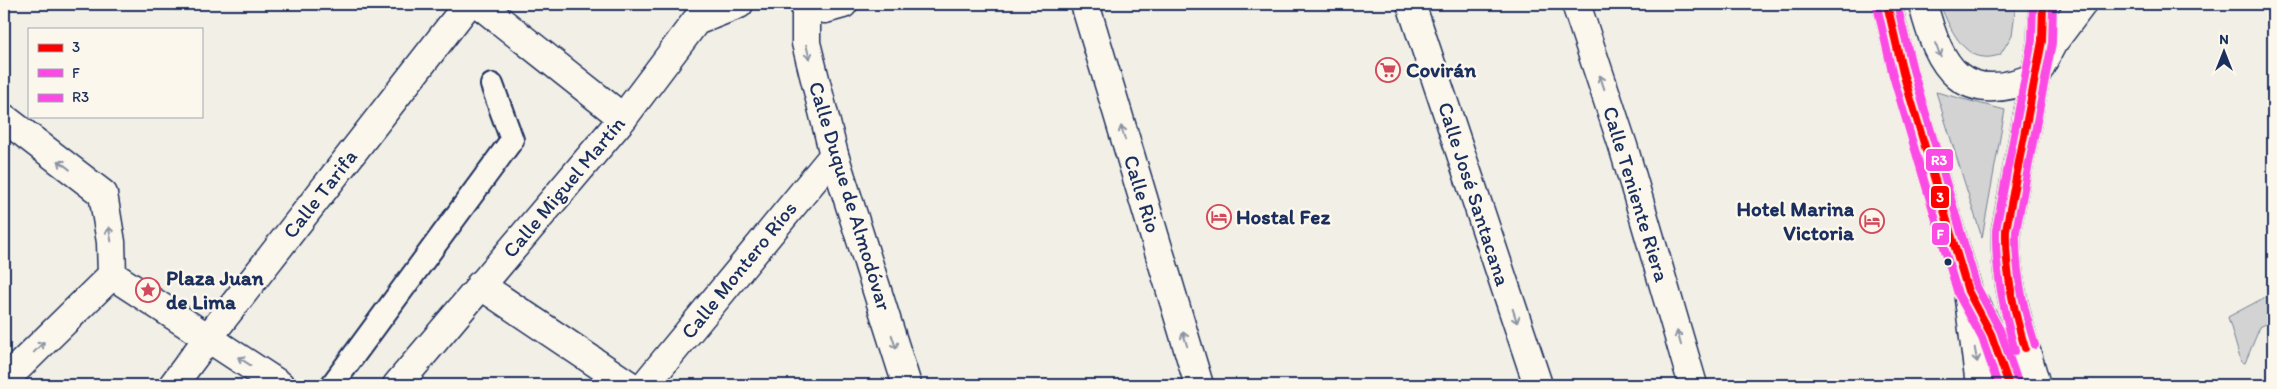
<svg xmlns="http://www.w3.org/2000/svg" width="2277" height="389" viewBox="0 0 2277 389" font-family="Itim,sans-serif">
<style>
.green{fill:#d2d3d2;stroke:#768198}
.lines{fill:none;stroke-linecap:round;stroke-linejoin:round}
.lane-casing{stroke:#1b2f5e;stroke-width:26}
.street-casing{stroke:#1b2f5e;stroke-width:31}
.highway-casing{stroke:#1b2f5e;stroke-width:31}
.lane{stroke:#fbf7ec;stroke-width:22}
.street{stroke:#fbf7ec;stroke-width:28}
.highway{stroke:#fbf7ec;stroke-width:28}
.bus-1-casing{stroke:#fbf7ec;stroke-width:11}
.bus-2-casing{stroke:#fbf7ec;stroke-width:11}
.bus-3-casing{stroke:#fbf7ec;stroke-width:11}
.bus-1{stroke:#f00;stroke-width:8}
.bus-2{stroke:#fb4be4;stroke-width:8}
.bus-3{stroke:#fb4be4;stroke-width:8}
.oneway{stroke:#8b93a5}
.bus-dot{fill:#1b2f5e;stroke:#fbf7ec;stroke-width:2}
.labels{text-anchor:middle;stroke-width:5;stroke-linejoin:round;paint-order:stroke}
.poi-label{font-size:21px;font-weight:bold;fill:#1b2f5e;stroke:#fbf7ec;text-anchor:start}
.street-label{font-size:21px;fill:#1b2f5e;stroke:#fbf7ec}
.line-badge{stroke:#fbf7ec;stroke-width:2}
.badge-label{font-size:14px;text-anchor:middle;font-weight:bold;fill:#fff}
</style>
<rect width="100%" height="100%" fill="#f2efe6"/>
<filter id="ink" filterUnits="userSpaceOnUse"><feTurbulence type="fractalNoise" baseFrequency=".02" numOctaves="2"/><feDisplacementMap in="SourceGraphic" scale="10" xChannelSelector="R" yChannelSelector="G"/><feConvolveMatrix kernelMatrix="1 2 1 2 8 2 1 2 1" color-interpolation-filters="sRGB"/></filter>
<g filter="url(#ink)">
<g class="green">
<path d="M1940 4H2016L2012 35 2000 55C1995 56 1989 58 1984 57 1961 56 1947 22 1940 4Z"/>
<polygon points="1936,92 2005,110 1982,238"/>
<polygon points="2273,293 2273,320 2260,327 2245,363 2241,362 2228,317"/>
</g>
<g class="lines">
<defs>
<polyline id="lane" points="332,385 512,140 492,85"/>
<g id="street">
<polyline points="479,4 623,118"/>
<polyline points="806,4 806,43 834,155 907,385"/>
<polyline points="807,4 825,9 843,4"/>
<polyline points="1085,4 1199,385"/>
<polyline points="1411,4 1538,385"/>
<polyline points="1576,4 1623,146 1693,385"/>
<polyline points="4,118 103,194 111,242 112,275 4,381"/>
<polyline points="112,275 280,385"/>
<polyline points="480,285 629,385"/>
<polyline points="173,385 208,338 468,4"/>
<polyline points="397,385 623,118 696,21 739,4"/>
<polyline points="645,385 834,155"/>
</g>
<g id="highway">
<polyline points="1887,4 1903,73 1968,291 1980,385"/>
<path d="M1923 4C1939 68 1962 107 2035 77L2052 44 2082 4"/>
<polyline points="1976,305 1991,334 2009,385"/>
<path d="M2036 385C2021 334 2004 283 2006 230L2042 41 2043 4"/>
</g>
</defs>
<use href="#lane" class="lane-casing"/>
<use href="#street" class="street-casing"/>
<use href="#highway" class="highway-casing"/>
<use href="#lane" class="lane"/>
<use href="#street" class="street"/>
<use href="#highway" class="highway"/>
<defs>
<g id="bus-1">
<polyline points="1887,4 1903,73 1968,291 1991,334 2009,385"/>
<path d="M2025 348C2013 309 2005 271 2006 230L2042 41 2043 4"/>
</g>
<g id="bus-2">
<polyline points="1877,6 1893,76 1958,294 1982,338 1998,385"/>
<path d="M2035 345C2023 308 2015 270 2016 231L2052 43 2053 4"/>
</g>
<g id="bus-3">
<polyline points="1897,4 1913,70 1977,287 2000,330 2018,382"/>
<path d="M2015 351C2004 311 1995 272 1996 230L2032 40 2033 4"/>
</g>
</defs>
<use href="#bus-1" class="bus-1-casing"/>
<use href="#bus-2" class="bus-2-casing"/>
<use href="#bus-3" class="bus-3-casing"/>
<use href="#bus-1" class="bus-1"/>
<use href="#bus-2" class="bus-2"/>
<use href="#bus-3" class="bus-3"/>
</g>
<defs><path id="oneway-shaft" d="M-6 0H5M1.5-3L5.5 0L1.5 3" fill="none" stroke-width="1.6" stroke-linecap="round" stroke-linejoin="round" transform="scale(1.25)"/></defs>
<g class="oneway">
<use href="#oneway-shaft" transform="translate(1938 50) rotate(67)"/>
<use href="#oneway-shaft" transform="translate(808 52) rotate(76)"/>
<use href="#oneway-shaft" transform="translate(1602 82) rotate(-108)"/>
<use href="#oneway-shaft" transform="translate(1123 133) rotate(-107)"/>
<use href="#oneway-shaft" transform="translate(64 165) rotate(-142)"/>
<use href="#oneway-shaft" transform="translate(110 234) rotate(-100)"/>
<use href="#oneway-shaft" transform="translate(1515 316) rotate(72)"/>
<use href="#oneway-shaft" transform="translate(1679 338) rotate(-106)"/>
<use href="#oneway-shaft" transform="translate(1185 339) rotate(-107)"/>
<use href="#oneway-shaft" transform="translate(894 342) rotate(72)"/>
<use href="#oneway-shaft" transform="translate(39 347) rotate(-46)"/>
<use href="#oneway-shaft" transform="translate(1976 355) rotate(80)"/>
<use href="#oneway-shaft" transform="translate(244 361) rotate(-147)"/>
</g>
</g>
<defs>
<symbol id="supermarket-ring" viewBox="-11 -11 22 22"><circle r="9.5" fill="#fbf7ec" stroke="#d1495b" stroke-width="1.5"/><path d="M-6-5.5h2.5l.6 2H6L4.5 2H-2.5L-4.4-4H-6ZM-1.5 3.2a1.3 1.3 0 1 0 .1 0ZM3 3.2a1.3 1.3 0 1 0 .1 0Z" fill="#d1495b"/></symbol>
<symbol id="hotel-ring" viewBox="-11 -11 22 22"><circle r="9.5" fill="#fbf7ec" stroke="#d1495b" stroke-width="1.5"/><path d="M-6-4.5h1.5V1H6V5H4.5V3h-9V5H-6ZM-4 0a1.8 1.8 0 1 1 3.6 0ZM.5 0V-2.5h3Q6-2.5 6 0Z" fill="#d1495b"/></symbol>
<symbol id="sight-ring" viewBox="-11 -11 22 22"><circle r="9.5" fill="#fbf7ec" stroke="#d1495b" stroke-width="1.5"/><path d="M0-6L1.8-2.2L6-1.7L2.9 1.2L3.7 5.4L0 3.3L-3.7 5.4L-2.9 1.2L-6-1.7L-1.8-2.2Z" fill="#d1495b"/></symbol>
</defs>
<g fill-rule="evenodd">
<use href="#supermarket-ring" x="1374" y="56" width="28" height="28"/>
<use href="#hotel-ring" x="1205" y="203" width="28" height="28"/>
<use href="#hotel-ring" x="1858" y="207" width="28" height="28"/>
<use href="#sight-ring" x="134" y="276" width="28" height="28"/>
</g>
<circle class="bus-dot" cx="1948" cy="262" r="4.5"/>
<g class="labels">
<g class="poi-label">
<text x="1406" y="77">Covirán</text>
<text x="1854" y="216" text-anchor="end">Hotel Marina<tspan x="1854" dy="24">Victoria</tspan></text>
<text x="1236" y="224">Hostal Fez</text>
<text x="166" y="285">Plaza Juan<tspan x="166" dy="24">de Lima</tspan></text>
</g>
<g class="street-label">
<text transform="translate(564 187) rotate(-50)" y="7">Calle Miguel Martín</text>
<text transform="translate(320 194) rotate(-52)" y="7">Calle Tarifa</text>
<text transform="translate(1142 194) rotate(73)" y="7">Calle Rio</text>
<text transform="translate(1474 194) rotate(72)" y="7">Calle José Santacana</text>
<text transform="translate(1636 194) rotate(73)" y="7">Calle Teniente Riera</text>
<text transform="translate(850 196) rotate(73)" y="7">Calle Duque de Almodóvar</text>
<text transform="translate(739 270) rotate(-51)" y="7">Calle Montero Ríos</text>
</g>
</g>
<g class="line-badge">
<rect x="1925" y="148" width="29" height="24" rx="5" fill="#fb4be4"/>
<rect x="1930" y="185" width="20" height="24" rx="5" fill="#f00"/>
<rect x="1931" y="222" width="19" height="24" rx="5" fill="#fb4be4"/>
</g>
<g class="badge-label">
<text x="1939" y="165">R3</text>
<text x="1940" y="202">3</text>
<text x="1940" y="239">F</text>
</g>
<rect width="2277" height="389" fill="none" stroke="#fbf7ec" stroke-width="20"/>
<rect x="10" y="10" width="2257" height="369" fill="none" stroke="#1b2f5e" stroke-width="2" filter="url(#ink)"/>
<rect x="28" y="28" width="175" height="90" fill="#fbf7ec" stroke="#a1a7b3"/>
<rect x="38" y="44" width="25" height="8" fill="#ff0000" stroke="#a1a7b3"/>
<text x="72" y="52" font-size="15" fill="#1b2f5e">3</text>
<rect x="38" y="69" width="25" height="8" fill="#fb4be4" stroke="#a1a7b3"/>
<text x="72" y="78" font-size="15" fill="#1b2f5e">F</text>
<rect x="38" y="94" width="25" height="8" fill="#fb4be4" stroke="#a1a7b3"/>
<text x="72" y="102" font-size="15" fill="#1b2f5e">R3</text>
<g transform="translate(2224 52)" stroke="#fbf7ec" stroke-width="4" paint-order="stroke">
<path d="M0-4L9 19L0 12L-9 19Z" fill="#1b2f5e"/>
<text y="-8" font-size="14" font-weight="bold" text-anchor="middle" fill="#1b2f5e">N</text>
</g>
</svg>
